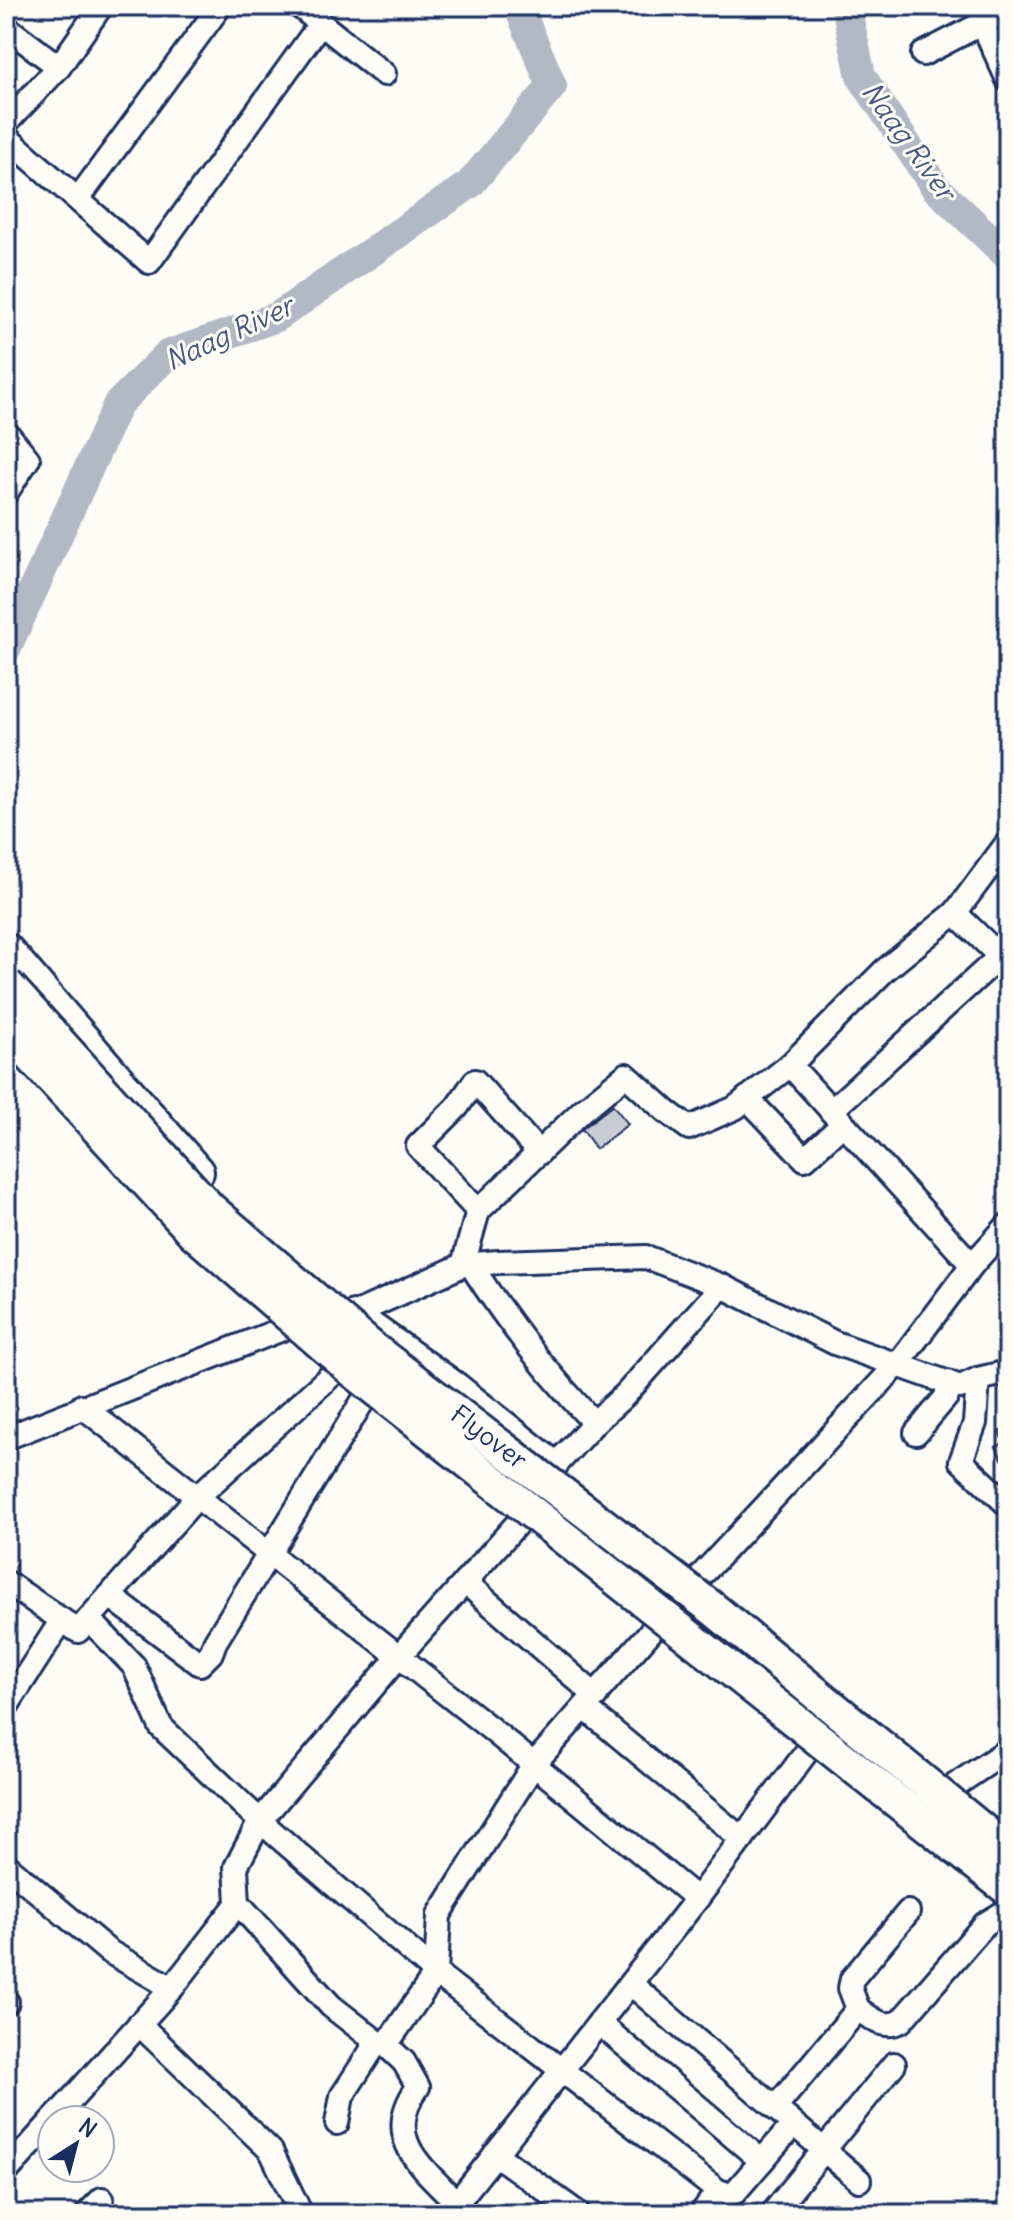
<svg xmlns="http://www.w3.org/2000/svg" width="1014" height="2220" viewBox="0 0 1014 2220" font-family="Delius,sans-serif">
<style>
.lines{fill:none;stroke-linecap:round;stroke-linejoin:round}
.river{stroke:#b3b8c5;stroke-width:30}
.building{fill:#c9ccd3;stroke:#1b2f5e;stroke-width:2}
.minor-casing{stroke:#1b2f5e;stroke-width:28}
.highway-casing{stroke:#1b2f5e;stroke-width:38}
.minor{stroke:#fdfcf7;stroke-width:22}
.highway{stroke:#fdfcf7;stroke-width:32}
.highway-bridge-casing{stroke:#1b2f5e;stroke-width:38;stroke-linecap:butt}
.highway-bridge{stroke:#fdfcf7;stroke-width:32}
.labels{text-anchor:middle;stroke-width:6;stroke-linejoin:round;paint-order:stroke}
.street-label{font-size:26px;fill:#1b2f5e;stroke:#fdfcf7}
.water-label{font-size:28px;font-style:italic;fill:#49587d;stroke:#fdfcf7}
</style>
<rect width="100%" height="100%" fill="#fdfcf7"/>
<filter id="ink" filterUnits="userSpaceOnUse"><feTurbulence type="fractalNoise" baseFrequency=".0125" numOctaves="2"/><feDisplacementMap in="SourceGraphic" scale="16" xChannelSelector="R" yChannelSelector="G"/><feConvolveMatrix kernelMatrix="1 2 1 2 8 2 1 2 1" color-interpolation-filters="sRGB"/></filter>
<g filter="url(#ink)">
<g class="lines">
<g class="river">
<polyline points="846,6 861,76 935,187 1008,256"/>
<polyline points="6,649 118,404 167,355 277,317 470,184 552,86 518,6"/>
</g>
</g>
<g class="building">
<polygon points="613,1105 628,1124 596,1149 582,1129"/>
<polygon points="1008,1427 1008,1470 996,1447 1004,1443 999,1432"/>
</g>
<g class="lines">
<defs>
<g id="minor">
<polyline points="299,6 384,74"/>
<polyline points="982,23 1008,80"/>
<polyline points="6,27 59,67"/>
<polyline points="923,54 1008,10"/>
<polyline points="6,123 59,67 101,6"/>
<polyline points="6,137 149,262 321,23"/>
<polyline points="78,199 220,6"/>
<polyline points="6,432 28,459 6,493"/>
<polyline points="955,913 1008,964"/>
<polyline points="790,1065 972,1265"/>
<polyline points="747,1098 805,1159 843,1124"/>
<polyline points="831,1111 1008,949"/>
<polyline points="478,1211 418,1146 457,1107 475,1081 539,1153"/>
<polyline points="463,1265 478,1211 583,1110 626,1075 666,1111 689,1128 735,1108 790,1065 885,970 955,913 1008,842"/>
<path d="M471 1265C507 1322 548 1374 594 1423"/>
<polyline points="978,1379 975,1423 961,1461 1008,1505"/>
<polyline points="82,1406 491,1729 697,1899"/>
<polyline points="916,1433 947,1396 947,1382"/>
<polyline points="6,1438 290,1326"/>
<polyline points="554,1467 594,1423 625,1395 722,1286"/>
<polyline points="524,1516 399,1656 260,1821 436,1973 718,2191 728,2194 735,2192 793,2125"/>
<polyline points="698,1579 897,1365 972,1265 1008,1225"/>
<polyline points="6,1582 78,1631 197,1497 338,1369 352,1315 463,1265 498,1262 646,1257 722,1286 835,1343 960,1387 978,1379 1008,1372"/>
<polyline points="465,1582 596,1696"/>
<polyline points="110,1596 200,1664 211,1653 215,1642 369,1391"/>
<polyline points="6,1707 62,1620"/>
<polyline points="585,1708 742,1839"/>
<polyline points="948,1790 1008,1750"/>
<polyline points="6,1865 108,1951 172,1988"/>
<path d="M238 1903 331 2006 377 2042 386 2045 404 2062 418 2087C381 2138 422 2167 457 2203"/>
<polyline points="631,1984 824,2150 772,2214"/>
<polyline points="6,2002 7,2002"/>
<polyline points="858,2009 850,1988 852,1979 908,1912"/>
<polyline points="599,2023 762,2161"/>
<polyline points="139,2024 271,2151 301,2214"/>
<polyline points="386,2045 436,1973 439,1915 534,1764 660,1621"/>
<path d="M775 2108 858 2009C872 2019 884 2030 901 2021L985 1924 1008 1910"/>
<polyline points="53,2120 172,1988 238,1903 236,1867 260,1821 161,1727 134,1666 89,1619"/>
<polyline points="337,2123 342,2096 377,2042"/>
<polyline points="495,2154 579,2214"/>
<polyline points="6,2172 52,2121"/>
<polyline points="859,2180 824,2150 894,2064"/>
<polyline points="87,2214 102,2199"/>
<polyline points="448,2214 697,1899 811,1746"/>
<polyline points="701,2214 718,2191"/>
</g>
<g id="highway">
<polyline points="6,950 197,1172"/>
<polyline points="354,1317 455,1389 550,1465"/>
</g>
</defs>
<use href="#minor" class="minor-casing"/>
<use href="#highway" class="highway-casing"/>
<use href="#minor" class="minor"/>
<use href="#highway" class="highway"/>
<defs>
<g id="highway-bridge">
<polyline points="6,984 210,1209 373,1349 712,1608 1008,1851"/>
<polyline points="6,1029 193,1232 352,1370 1008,1889"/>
</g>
</defs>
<use href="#highway-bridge" class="highway-bridge-casing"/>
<use href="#highway-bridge" class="highway-bridge"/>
</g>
</g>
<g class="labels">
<g class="street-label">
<text transform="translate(489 1437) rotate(37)" y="9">Flyover</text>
</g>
<g class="water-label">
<text transform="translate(909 141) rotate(54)" y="10">Naag River</text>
<text transform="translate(229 333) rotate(-25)" y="10">Naag River</text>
</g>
</g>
<rect width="1014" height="2220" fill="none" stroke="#fdfcf7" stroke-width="32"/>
<rect x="16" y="16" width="982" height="2188" fill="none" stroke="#1b2f5e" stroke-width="3" filter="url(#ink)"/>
<g transform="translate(76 2144) rotate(36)"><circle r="38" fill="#fdfcf7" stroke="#a3aaba" stroke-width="2"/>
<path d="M0-6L14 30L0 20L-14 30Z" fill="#1b2f5e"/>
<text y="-12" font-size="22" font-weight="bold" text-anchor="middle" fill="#1b2f5e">N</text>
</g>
</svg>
